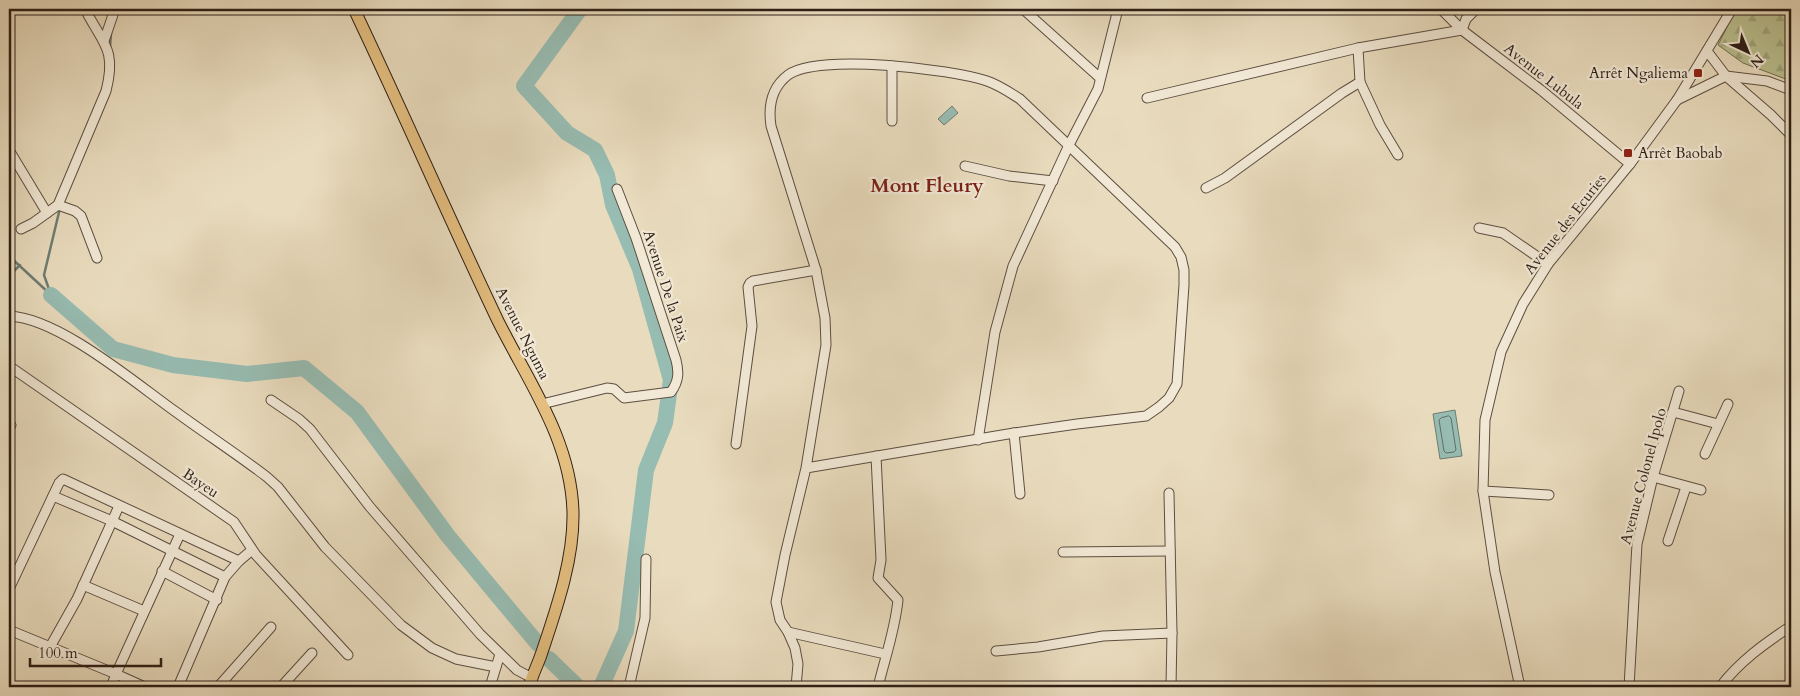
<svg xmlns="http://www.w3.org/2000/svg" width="1800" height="696" viewBox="0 0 1800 696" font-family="Cardo,serif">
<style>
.forest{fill:url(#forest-firs);stroke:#746f53}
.water{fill:#97bcb2;stroke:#6d7d74}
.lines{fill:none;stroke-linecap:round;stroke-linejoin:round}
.shore{stroke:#626e64;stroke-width:1}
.stream{stroke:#6d7d74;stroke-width:2.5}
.river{stroke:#97bcb2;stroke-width:16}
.minor-casing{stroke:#5d4e41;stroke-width:11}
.major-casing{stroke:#2e1f17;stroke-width:13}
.minor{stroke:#f1e8d5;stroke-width:9}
.major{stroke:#e4be7f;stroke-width:11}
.poi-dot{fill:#8f2418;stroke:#f1e8d5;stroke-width:2}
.labels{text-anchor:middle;stroke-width:4.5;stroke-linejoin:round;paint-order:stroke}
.poi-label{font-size:15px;fill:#2e1f17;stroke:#f1e8d5;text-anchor:end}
.street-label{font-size:15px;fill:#2e1f17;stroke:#f1e8d5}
.district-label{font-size:20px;font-weight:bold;fill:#7a1f14;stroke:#f1e8d5}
</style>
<defs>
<pattern id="forest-firs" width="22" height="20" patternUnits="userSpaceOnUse" patternTransform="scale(1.25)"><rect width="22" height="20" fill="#babf8f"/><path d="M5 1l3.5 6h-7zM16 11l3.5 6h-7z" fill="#a0a47b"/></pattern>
</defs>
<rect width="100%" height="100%" fill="#e9dcbe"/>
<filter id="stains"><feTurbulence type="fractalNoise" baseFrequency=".004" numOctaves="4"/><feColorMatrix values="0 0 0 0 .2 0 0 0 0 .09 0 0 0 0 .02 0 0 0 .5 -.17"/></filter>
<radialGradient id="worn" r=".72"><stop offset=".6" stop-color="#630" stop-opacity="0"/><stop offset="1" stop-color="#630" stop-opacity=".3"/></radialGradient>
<polygon class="forest" points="1736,9 1791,9 1791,81 1743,63 1718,45"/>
<g class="water">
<polygon points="952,106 958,113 944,125 938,119"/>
<polygon points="1455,410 1462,456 1440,459 1433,414"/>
</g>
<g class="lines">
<polygon class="shore" points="1449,416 1451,418 1456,450 1454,452 1446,453 1444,451 1439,420 1441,418"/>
<g class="stream">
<polyline points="110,47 111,33"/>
<polyline points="9,256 50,294"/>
<polyline points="9,276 20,265"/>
<polyline points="51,295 44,275 60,208"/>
</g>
<g class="river">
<polyline points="580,9 524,86 567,133 595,150 607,175 613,205 640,269 671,380 665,423 646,470 626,631 601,687"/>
<polyline points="51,295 113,349 173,365 247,374 304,368 357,412 448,536 538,644"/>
<polyline points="549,659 578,687"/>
</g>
<defs>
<g id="minor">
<polyline points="1023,9 1100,78"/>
<polyline points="1441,9 1462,30 1541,90 1630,164"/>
<polyline points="104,41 115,9"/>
<polyline points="1707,51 1726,76 1771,115 1791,135"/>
<polyline points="892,66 892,121"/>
<polyline points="1360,82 1380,125 1398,155"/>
<polyline points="1147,98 1358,48 1462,30 1466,19 1476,9"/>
<polyline points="1677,100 1726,76 1767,81 1791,90"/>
<polyline points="9,150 47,213"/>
<polyline points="965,166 1009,176 1053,181"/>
<polyline points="1206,188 1225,178 1342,93 1360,82 1358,48"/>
<polyline points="58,205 75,211 81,216 97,258"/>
<polyline points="1479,228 1503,233 1548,264"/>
<path d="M21 229 33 223 58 205 106 91C117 48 102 43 85 9"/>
<path d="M9 316C59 318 135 383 176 412 206 434 237 454 267 477L278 487 325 547 401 625 432 648 456 659 496 667"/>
<polyline points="9,366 234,522 256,555 348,655"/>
<polyline points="271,400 299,419 310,429 370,507 480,634 517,670 532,678"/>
<path d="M542 404 607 388 614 389 624 398 671 392C679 381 679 372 676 360L636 238 617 189"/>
<polyline points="1673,412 1718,424"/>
<polyline points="9,422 11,425 9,429"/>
<polyline points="1014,433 1020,494"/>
<polyline points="978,440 995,332 1013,266 1069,145 1098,89 1118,9"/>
<polyline points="736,444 752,326 748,287 750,283 753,281 816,270"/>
<polyline points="1705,454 1728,404"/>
<path d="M876 456 881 560 878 578 898 600C895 630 885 658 878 687"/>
<polyline points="1653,477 1701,490"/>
<polyline points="1483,491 1549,495"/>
<polyline points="1169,493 1172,633 1171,687"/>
<polyline points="53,496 112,521 225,577"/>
<polyline points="1668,541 1686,487"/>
<polyline points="1063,552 1170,551"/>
<polyline points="162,571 217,600"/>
<polyline points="83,585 144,611"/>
<polyline points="9,589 59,483 63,479 239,561"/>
<polyline points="9,630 116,674 111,687"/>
<polyline points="788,632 885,654"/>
<polyline points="50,647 77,599 119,506"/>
<polyline points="996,651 1038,647 1103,636 1172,633"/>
<polyline points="9,684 15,687"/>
<polyline points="145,687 116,674 180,534"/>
<polyline points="178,687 225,577 239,561 252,550"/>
<polyline points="218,687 271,627"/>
<polyline points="281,687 312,653"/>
<polyline points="490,687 500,654"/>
<polyline points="629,687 645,618 646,559"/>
<path d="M796 687 798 664 795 648 788 632 780 620 776 602 785 555 806 468 826 345 825 318 816 270 771 126C768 106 771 88 788 75 818 53 951 69 987 81 999 85 1009 92 1020 99L1175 247 1181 257 1184 270V285L1177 384 1169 398 1159 407 1146 416 1077 424 1014 433 806 468"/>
<polyline points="1520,687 1495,572 1483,491 1485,420 1501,352 1523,304 1548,264 1630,164 1677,100 1732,9"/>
<polyline points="1629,687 1637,544 1653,477 1679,391"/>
<path d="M1720 687C1740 661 1764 644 1791 626"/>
</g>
<path id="major" d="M354 9C403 112 449 218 498 321 529 383 571 440 573 512 574 560 556 610 541 655 537 666 532 676 529 687"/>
</defs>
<use href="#minor" class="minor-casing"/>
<use href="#major" class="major-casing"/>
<use href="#minor" class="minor"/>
<use href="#major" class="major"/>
</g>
<g class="poi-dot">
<rect x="1693" y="68" width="10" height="10" rx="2.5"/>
<rect x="1623" y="148" width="10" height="10" rx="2.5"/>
</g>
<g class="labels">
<g class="poi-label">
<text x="1688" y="78">Arrêt Ngaliema</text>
<text x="1638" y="158" text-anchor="start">Arrêt Baobab</text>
</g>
<g class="street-label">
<text transform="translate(1544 76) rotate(38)" y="5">Avenue Lubula</text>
<text transform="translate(1565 224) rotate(-52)" y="5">Avenue des Ecuries</text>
<text transform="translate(666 286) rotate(72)" y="5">Avenue De la Paix</text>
<text transform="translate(523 333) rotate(63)" y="5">Avenue Nguma</text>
<text transform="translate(1643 476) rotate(-75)" y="5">Avenue Colonel Ipolo</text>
<text transform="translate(201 483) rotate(34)" y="5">Bayeu</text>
</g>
<g class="district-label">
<text x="927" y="192">Mont Fleury</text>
</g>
</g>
<rect width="1800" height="696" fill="none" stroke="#e9dcbe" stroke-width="30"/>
<rect x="10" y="10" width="1780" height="676" fill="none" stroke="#2e1f17" stroke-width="2.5"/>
<rect x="15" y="15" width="1770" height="666" fill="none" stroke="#2e1f17"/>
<g transform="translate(1748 52) rotate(136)" stroke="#f1e8d5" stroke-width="4" paint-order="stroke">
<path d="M0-4L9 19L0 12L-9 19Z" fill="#2e1f17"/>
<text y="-8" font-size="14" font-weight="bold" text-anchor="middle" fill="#2e1f17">N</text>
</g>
<path d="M30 658v8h131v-8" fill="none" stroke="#2e1f17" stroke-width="2.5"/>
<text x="38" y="658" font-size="15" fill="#2e1f17" stroke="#f1e8d5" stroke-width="4" paint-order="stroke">100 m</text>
<rect width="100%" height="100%" filter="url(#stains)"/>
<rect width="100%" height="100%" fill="url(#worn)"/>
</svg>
